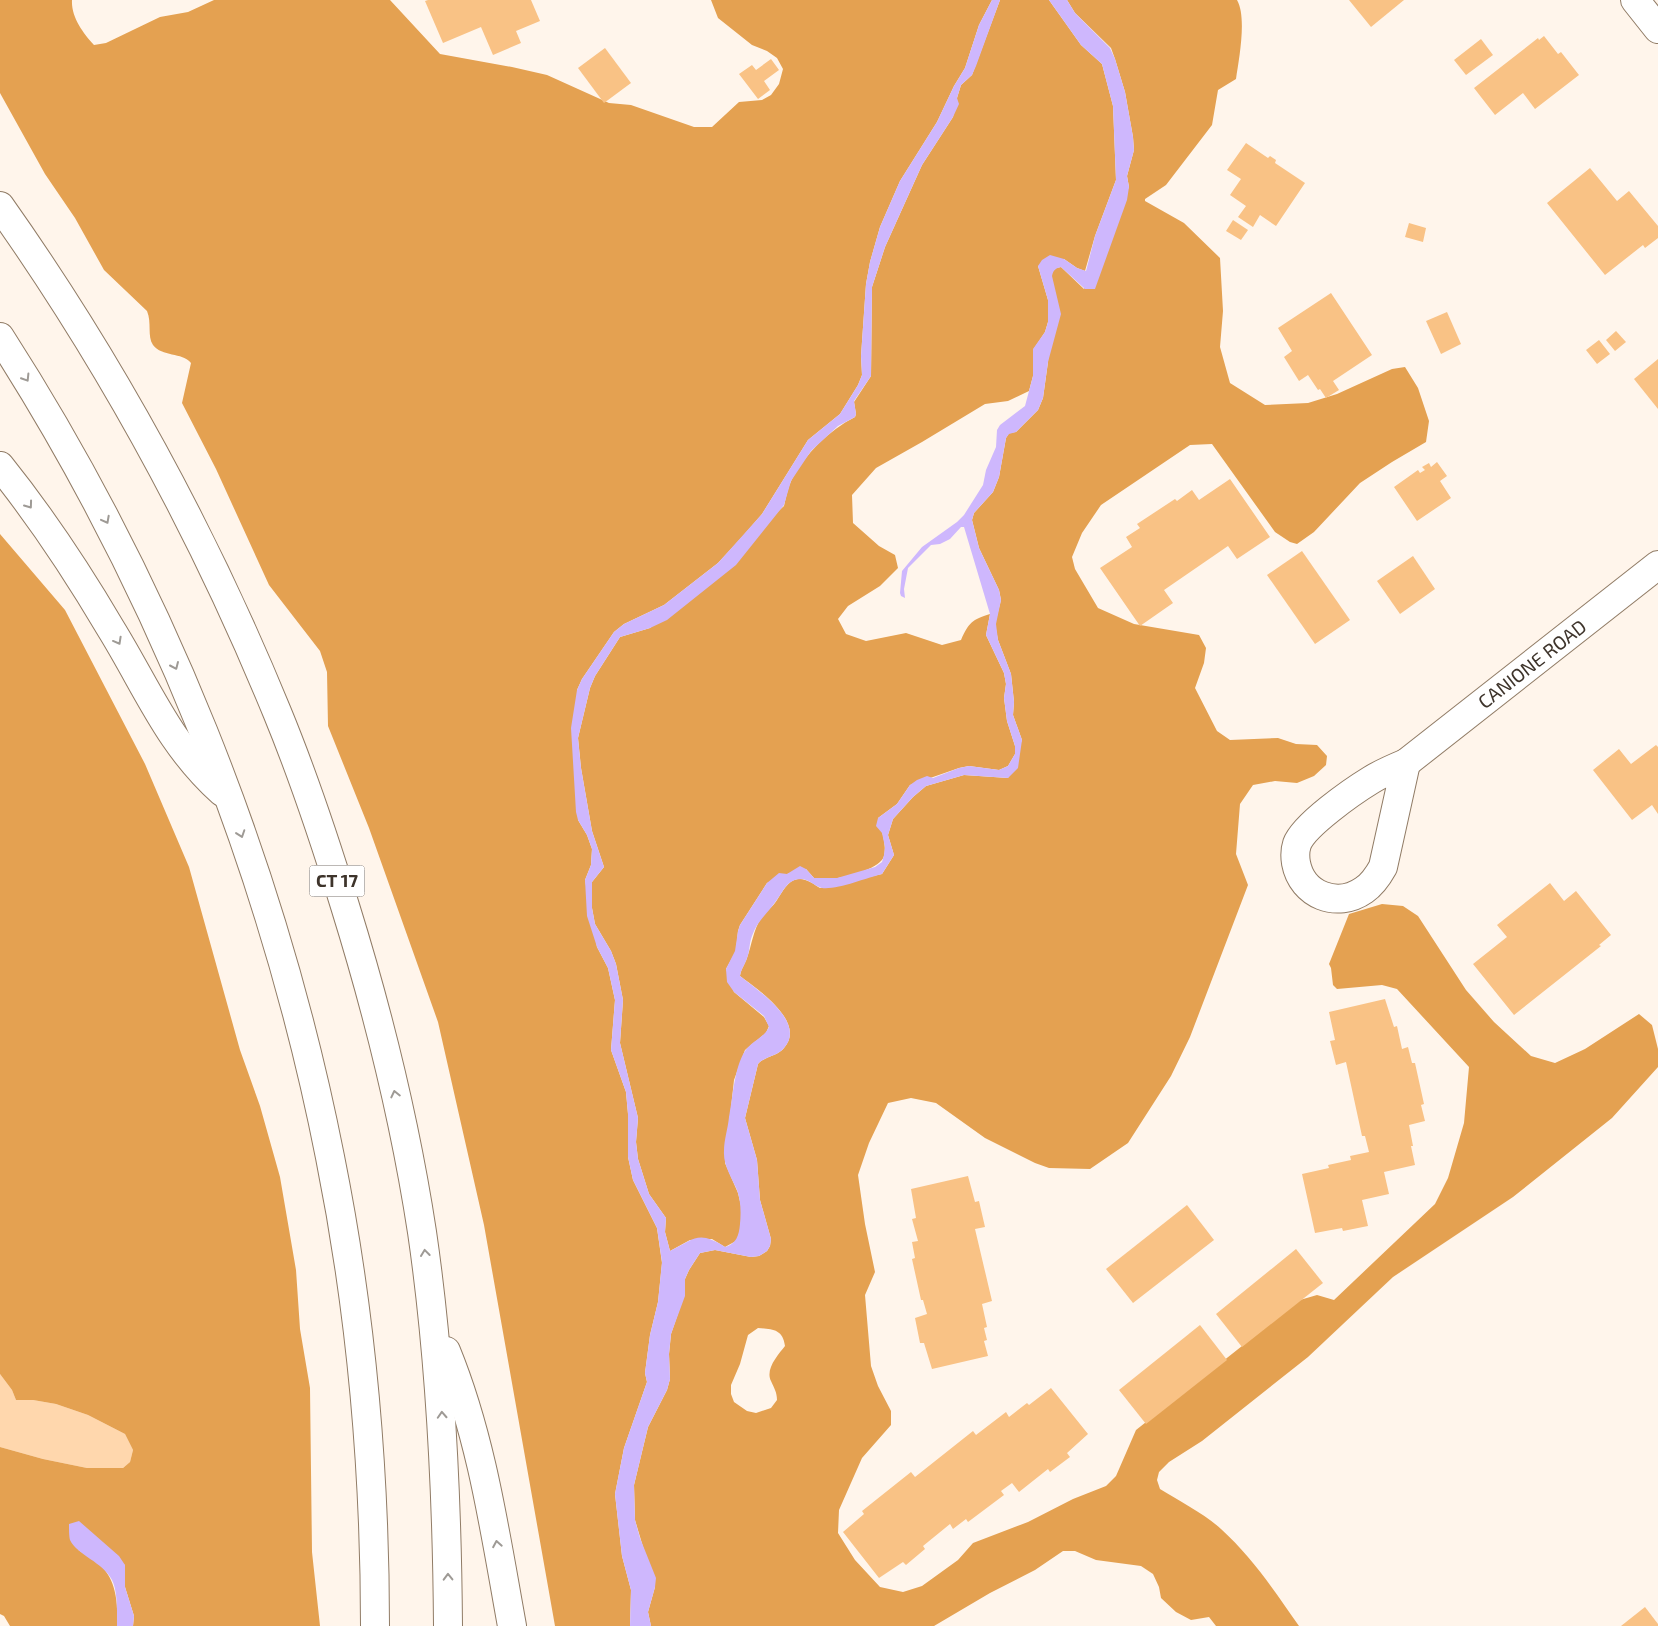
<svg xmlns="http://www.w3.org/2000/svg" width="1658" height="1626" viewBox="0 0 1658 1626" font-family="'Exo 2',sans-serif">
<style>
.green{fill:#ffd7ad}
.forest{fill:#e4a151;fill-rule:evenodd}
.water{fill:#ceb7fd}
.building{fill:#f9c285}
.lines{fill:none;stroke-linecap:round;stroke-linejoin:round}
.minor-casing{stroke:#907b65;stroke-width:30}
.motorway-casing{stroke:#907b65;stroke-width:30}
.minor{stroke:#fff;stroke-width:28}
.motorway{stroke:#fff;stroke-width:28}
.oneway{stroke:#9e9a95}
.labels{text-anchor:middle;stroke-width:4;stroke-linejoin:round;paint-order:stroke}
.shield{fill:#fff;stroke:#78716b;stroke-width:1}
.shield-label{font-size:18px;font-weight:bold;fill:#3e342b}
.street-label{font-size:19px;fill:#3e342b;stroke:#fff}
</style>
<rect width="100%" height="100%" fill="#fff5eb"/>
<polygon class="green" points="0,1374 12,1390 16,1400 33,1400 56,1404 88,1415 125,1434 133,1450 130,1462 123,1468 87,1468 43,1459 0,1447"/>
<g class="forest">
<path d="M0 0H72C71 17 83 33 94 45L106 43 160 17 188 12 214 0H390L440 54 512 67 547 75 609 103 631 105 694 127H712L739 102 762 100 771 95 779 84 783 69 777 58 767 51 752 45 718 18 711 0H992L979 25 965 68 954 86 937 122 900 181 880 227 870 262 866 284 861 356 862 375 858 385 840 414 808 440 762 514 742 537 718 563 664 605 624 624 614 632 582 679 577 690 578 820 587 835 592 849 591 865 585 880 597 947 608 968 615 1000 611 1050 626 1092 628 1114V1157L633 1180 657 1228 662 1263 658 1302 650 1335 645 1373 647 1382 624 1448 615 1494 622 1556 631 1590 630 1626H555L484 1225 438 1022 369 828 328 726 327 672 320 651 269 585 216 469 182 403 191 363C182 352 162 357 153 345 147 336 152 323 147 311L104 270 75 218 45 174 0 93Z"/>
<path d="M1000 0H1049L1081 45 1102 64 1113 106 1116 180 1095 236 1085 271 1077 268 1064 259 1038 266 1048 300V322L1045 332 1033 350V376L1029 391 1008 401 985 404 922 442 876 468 852 495 853 523 879 546 895 555 898 568 880 586 848 606 838 619 846 634 866 641 906 633 942 645 961 640C969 622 972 620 990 614L986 635 1004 673 1006 684 1004 698 1007 721 1015 746V754L1008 766 999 770 969 766 959 768 910 785 897 804 878 818C881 829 887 844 884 856 881 868 850 876 838 878 830 879 822 878 814 878L806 869 787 874 767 883 740 925 738 931 736 951 726 969 734 992 764 1017 769 1026 766 1033 745 1050 734 1080 725 1163 738 1193 742 1210 740 1232 736 1241 725 1247 712 1239 690 1240 670 1251 665 1232 666 1218 649 1194 638 1159 636 1142 638 1118 620 1043 623 1000 616 964 611 951 595 924 592 908V882L604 867 592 831 581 768 578 738 590 688 595 676 620 637 650 628 784 506C786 497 788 487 792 479 806 453 828 431 855 417L856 414 854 402 871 376 872 287 885 247 922 165 953 117 957 98 961 85 972 75Z"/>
<path d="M1067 0H1237C1247 17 1239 59 1236 79L1218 90 1212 125 1166 185 1145 199V201L1184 223 1220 258 1223 311 1220 347 1230 383 1265 405 1308 403 1337 394 1392 369 1405 367 1418 388 1429 421 1426 442 1392 462 1360 483 1314 532 1297 544 1290 542 1275 532 1212 444 1190 445 1101 505 1082 533 1072 557 1075 569 1098 608 1134 624 1199 635 1206 648 1204 663 1195 688 1217 731 1230 740 1278 738 1296 744 1317 745 1327 756 1326 765 1314 776 1297 783 1275 781 1253 785 1240 804 1236 854 1248 885 1190 1037 1171 1076 1128 1143 1090 1169 1049 1168 1035 1163 985 1138 936 1103 911 1098 888 1103 869 1143 858 1175 865 1224 875 1272 865 1295 871 1366 878 1386 891 1411V1425L862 1458 839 1510 838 1533 855 1560 880 1587 903 1592 922 1586 958 1560 973 1543 1028 1522 1073 1499 1106 1486 1116 1476 1136 1430 1300 1300 1317 1295 1334 1300 1435 1204 1448 1178 1464 1123 1469 1067 1397 989 1382 985 1337 989 1333 985 1331 968 1329 964 1349 914 1382 904 1403 906 1418 916 1466 990 1494 1022 1531 1056 1555 1063 1585 1049 1639 1014 1652 1025 1658 1049V1067L1612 1118 1513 1197 1393 1277 1308 1357 1202 1441 1169 1462 1159 1472 1157 1480 1160 1489C1178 1500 1206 1515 1221 1529 1252 1557 1276 1593 1299 1626H1216L1209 1617 1191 1620 1176 1612 1161 1598 1159 1587 1153 1574 1141 1566 1096 1560 1075 1551H1063L1035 1570 990 1593 934 1626H651L648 1612 655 1587 635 1520 634 1485 648 1427 667 1390 670 1379 669 1354 671 1334 684 1296 685 1279 689 1270 700 1253 715 1250 751 1257 759 1256 767 1251 770 1246 771 1239 760 1200 757 1160 745 1118 758 1064C765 1056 778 1056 784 1048 807 1022 757 989 740 976 741 969 745 964 747 958 752 944 753 931 761 918 766 911 773 907 777 900 783 891 787 881 798 879 806 878 814 884 820 888L882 874 894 855 888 835 893 819 913 797 926 786 964 775 1008 778 1022 740 1013 715 1014 702 1011 674 998 640 995 624 1001 600 999 590 979 548 972 520 974 513 993 492 999 477 1006 438 1009 433 1016 432 1038 410 1043 398 1048 362 1052 272 1056 268 1061 267 1084 289 1129 187 1127 176 1134 150 1133 137 1125 92 1115 59 1111 48 1075 13ZM758 1328C772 1329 783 1329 785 1346 778 1355 765 1369 771 1381 774 1388 777 1392 777 1400L771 1408 756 1413 747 1411 734 1402 731 1394V1385L740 1364 748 1335Z"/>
<path d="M0 534 65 610 145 764 189 867 240 1050 260 1106 280 1177 296 1270 300 1329 310 1388 312 1552 320 1626H133L134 1616 125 1587V1565L78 1550C85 1554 92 1558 98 1563 117 1579 118 1604 117 1626H10L4 1616 0 1614V1447L43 1459 87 1468H123L130 1462 133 1450 125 1434 88 1415 56 1404 33 1400H16L12 1390 0 1374Z"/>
</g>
<g class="water">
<path d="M992 0H1000L976 66 972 75 961 85 957 98 959 104 953 117 922 165 885 247 872 287 871 376 854 401 856 414 855 417 838 426 811 451 791 481 784 505 736 565 667 620 650 628 620 637 595 676 590 688 578 738 581 768 592 831 604 867 592 882V908L595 924 611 951 616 964 623 1000 620 1043 638 1118 636 1142 638 1159 649 1194 666 1218 665 1232 670 1251C695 1239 698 1230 725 1247 736 1244 739 1236 740 1224 741 1213 741 1201 737 1190 732 1178 723 1165 724 1151 724 1140 728 1128 729 1117 733 1097 734 1068 745 1051 752 1041 764 1038 769 1027L764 1016 734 992 727 982 726 969 735 951 738 931 740 925 767 883 779 873 787 874 800 866 806 869 814 878H837L875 867 882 862 884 855 885 847 882 833 876 826 878 818 897 804 910 785 917 780 927 776 933 778 959 768 969 766 999 770 1008 766 1015 754V746L1007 721 1004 698 1006 684 1004 673 986 635 990 614 964 527H961L950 539 940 544 931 545 908 568 904 589 905 598 901 596 900 593 902 571 922 547 957 522 964 515 983 485 986 470 996 447 997 430 1000 425 1025 406 1033 376V349L1045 332 1048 322V300L1038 266 1042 260 1050 255 1064 259 1077 268 1086 271 1095 236 1116 180 1113 106 1102 64 1081 45 1049 0H1067L1075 13 1110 48 1115 59 1125 92 1133 137 1134 150 1127 176 1129 187 1127 200 1095 289H1085L1061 267C1056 268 1053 270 1052 276L1061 314 1048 362 1043 398 1038 410 1016 432 1009 434 1006 438 999 477 993 492 974 513 972 520 979 548 999 590 1001 600 996 624 998 640 1011 674 1014 702 1013 715 1022 740 1018 768 1008 778 964 775 926 786 913 797 893 819 888 835 894 855 882 874C866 878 837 890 822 888 814 886 809 879 801 879 787 879 783 892 776 901 768 913 757 921 752 936 749 943 750 951 747 958 745 965 741 969 740 976 757 990 807 1022 784 1048 778 1056 765 1056 758 1064L745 1118 757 1160 760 1200 771 1239 770 1246 767 1251 759 1256 751 1257 715 1250 700 1253 689 1270 685 1279V1296L671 1334 669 1354 670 1379 667 1390 648 1427 634 1485 635 1520 640 1538 656 1578 655 1587 648 1612 651 1626H630L631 1590 622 1556 615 1494 624 1448 647 1382 645 1373 650 1335 658 1302 662 1262 657 1228 633 1180 628 1157V1114L626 1092 611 1050 615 1000 608 968 597 947 587 916 585 880 591 865 592 849 587 835 578 820 576 812 571 728 577 690 582 679 614 632 624 624 664 605 718 563 762 514 808 440 840 414 858 385 862 375 861 356 866 284 870 262 880 227 900 181 937 122 954 86 965 68 979 25Z"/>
<path d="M79 1521 119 1556 125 1565V1587L134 1616 133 1626H117C117 1613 118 1592 112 1580 103 1562 77 1555 70 1540 69 1536 69 1529 69 1524Z"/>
</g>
<g class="building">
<polygon points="428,0 531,0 540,21 516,31 521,43 493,55 481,27 443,43 425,1"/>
<polygon points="1349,0 1404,0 1371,27"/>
<polygon points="1544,36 1558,54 1561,52 1579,75 1535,109 1523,93 1495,115 1474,88 1538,38 1539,40"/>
<polygon points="1481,39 1493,55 1466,75 1454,60"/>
<polygon points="605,48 631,83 604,103 578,68"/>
<polygon points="771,59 779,70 764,81 770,90 758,99 739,74 752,65 756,70"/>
<polygon points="1246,143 1268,158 1270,156 1276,160 1275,163 1305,183 1276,226 1260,215 1253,227 1238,217 1246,206 1230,195 1241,179 1227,170"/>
<polygon points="1590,168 1617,201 1629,191 1658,226 1658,238 1645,248 1643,245 1605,275 1547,203"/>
<polygon points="1233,220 1248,230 1241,240 1226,231"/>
<polygon points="1409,223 1426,228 1423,242 1405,237"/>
<polygon points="1331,293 1372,355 1333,381 1339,390 1326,398 1320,389 1318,390 1308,375 1299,381 1284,357 1292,351 1278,328"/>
<polygon points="1447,312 1461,344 1441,354 1426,321"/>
<polygon points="1616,331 1626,342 1615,351 1606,340"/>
<polygon points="1599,340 1610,354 1597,364 1586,350"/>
<polygon points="1658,359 1658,409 1634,379"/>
<polygon points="1437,462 1447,476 1440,481 1451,498 1417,521 1394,487 1418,470 1420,473 1425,470 1422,467 1429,463 1431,467"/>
<polygon points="1230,479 1270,537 1237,559 1228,546 1164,590 1173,603 1140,626 1100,568 1132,547 1126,537 1140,528 1137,524 1175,499 1177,501 1192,490 1199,500"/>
<polygon points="1302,551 1350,620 1315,644 1267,575"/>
<polygon points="1413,556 1435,589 1400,614 1377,581"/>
<polygon points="1656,745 1658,747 1658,814 1652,805 1632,820 1593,770 1619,749 1631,764"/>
<polygon points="1550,883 1564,901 1576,891 1611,935 1599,945 1601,946 1514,1015 1473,964 1507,937 1497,925"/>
<polygon points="1385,999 1394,1027 1397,1026 1402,1049 1408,1047 1412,1063 1415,1063 1424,1104 1421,1105 1425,1121 1409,1125 1413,1146 1411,1146 1415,1165 1384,1172 1389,1194 1362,1200 1368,1226 1343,1231 1342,1228 1315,1233 1302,1174 1329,1168 1328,1165 1351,1160 1350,1156 1369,1152 1365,1136 1362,1136 1346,1062 1336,1065 1330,1041 1335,1040 1329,1012"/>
<polygon points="968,1176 975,1202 979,1201 985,1227 975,1229 992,1301 982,1304 987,1327 984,1328 987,1340 984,1341 988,1356 932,1369 924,1343 920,1343 915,1318 927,1314 923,1300 921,1300 912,1259 915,1258 912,1242 918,1241 912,1219 916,1218 911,1189"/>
<polygon points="1187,1205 1214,1240 1133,1303 1106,1269"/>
<polygon points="1296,1249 1323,1283 1242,1347 1216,1314"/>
<polygon points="1200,1325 1227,1360 1146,1424 1119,1390"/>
<polygon points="1051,1388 1088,1434 1067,1453 1070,1457 1050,1472 1048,1469 1019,1492 1012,1483 1001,1491 1004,1495 968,1522 966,1519 953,1529 950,1524 923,1546 925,1549 906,1565 903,1562 879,1578 843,1532 864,1514 862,1511 911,1472 915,1477 973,1431 976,1435 1006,1412 1009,1417 1027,1403 1029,1405"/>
<polygon points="1645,1607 1658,1624 1658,1626 1621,1626"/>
</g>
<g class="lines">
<defs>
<g id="minor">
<polyline points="1635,0 1658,29"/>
<path d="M1406 763 1383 867C1378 876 1373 884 1364 890 1337 909 1302 895 1296 863 1295 857 1295 850 1297 844 1304 825 1353 791 1371 780 1382 773 1394 768 1406 763Z"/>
<polyline points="1406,763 1658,565"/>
</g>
<g id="motorway">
<path d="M0 206C111 363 204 534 277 712 303 775 325 841 345 906 378 1012 405 1121 422 1232 441 1362 447 1494 448 1626"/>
<path d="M0 337C159 584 273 868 330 1157 361 1311 375 1469 375 1626"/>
<path d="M0 466C41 517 78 573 111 629 148 689 168 743 222 792"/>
<path d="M446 1351C482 1439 495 1533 512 1626"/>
</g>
</defs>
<use href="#minor" class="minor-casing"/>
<use href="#motorway" class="motorway-casing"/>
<use href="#minor" class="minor"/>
<use href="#motorway" class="motorway"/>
</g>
<defs><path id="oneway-chevron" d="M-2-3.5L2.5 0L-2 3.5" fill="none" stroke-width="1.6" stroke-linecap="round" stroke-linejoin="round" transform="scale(1.25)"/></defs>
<g class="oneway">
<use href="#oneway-chevron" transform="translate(26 378) rotate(58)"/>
<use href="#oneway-chevron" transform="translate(29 505) rotate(54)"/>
<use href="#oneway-chevron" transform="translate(106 520) rotate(62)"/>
<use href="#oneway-chevron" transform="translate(118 641) rotate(61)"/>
<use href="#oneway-chevron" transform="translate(175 666) rotate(66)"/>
<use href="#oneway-chevron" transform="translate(241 834) rotate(71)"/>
<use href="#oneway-chevron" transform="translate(395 1094) rotate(-103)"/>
<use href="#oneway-chevron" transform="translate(425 1253) rotate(-97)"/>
<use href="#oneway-chevron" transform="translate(442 1415) rotate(-93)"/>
<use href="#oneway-chevron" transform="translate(497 1544) rotate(-100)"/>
<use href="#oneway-chevron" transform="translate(448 1577) rotate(-91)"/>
</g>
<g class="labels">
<rect class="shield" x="309.5" y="865.5" width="55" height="31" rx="4"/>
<g class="shield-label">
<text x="337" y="887">CT 17</text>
</g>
<g class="street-label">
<text transform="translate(1532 664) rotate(-38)" y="7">CANIONE ROAD</text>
</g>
</g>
</svg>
